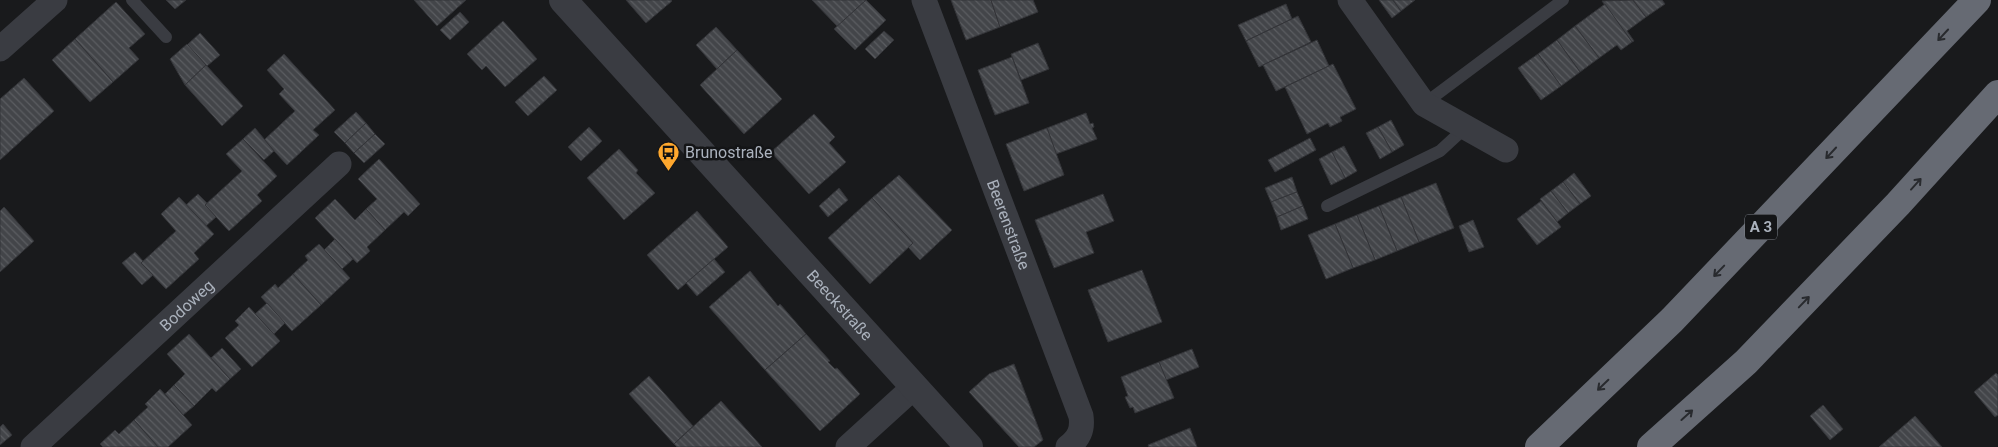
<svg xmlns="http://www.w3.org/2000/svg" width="1998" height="447" viewBox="0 0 1998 447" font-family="Roboto,sans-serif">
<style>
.building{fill:url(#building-back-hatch);stroke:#333438}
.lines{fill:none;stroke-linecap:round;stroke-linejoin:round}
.service{stroke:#3a3c42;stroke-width:12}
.minor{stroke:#3a3c42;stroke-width:25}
.tertiary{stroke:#3a3c42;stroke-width:28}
.motorway{stroke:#666a73;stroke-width:28}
.oneway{stroke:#282a2e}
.labels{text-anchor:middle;stroke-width:5;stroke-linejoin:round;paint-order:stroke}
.shield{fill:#141517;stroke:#7e838b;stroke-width:1}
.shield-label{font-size:15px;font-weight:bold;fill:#abb2bd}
.poi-label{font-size:16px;fill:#abb2bd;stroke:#141517;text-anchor:start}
.street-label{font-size:16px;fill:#abb2bd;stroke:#141517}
</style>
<defs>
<pattern id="building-back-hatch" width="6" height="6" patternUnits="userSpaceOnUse" patternTransform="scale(1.25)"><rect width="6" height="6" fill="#434549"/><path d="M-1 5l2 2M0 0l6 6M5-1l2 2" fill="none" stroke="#5b5d61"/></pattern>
</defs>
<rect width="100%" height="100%" fill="#191a1c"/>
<g class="building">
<polygon points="166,0 186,0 175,9"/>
<polygon points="414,0 466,0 437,26"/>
<polygon points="626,0 671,0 672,1 646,23"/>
<polygon points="812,0 866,0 838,27"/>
<polygon points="866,0 886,20 855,50 834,29"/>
<polygon points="951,0 991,0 1000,27 966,40"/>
<polygon points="991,0 1033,0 1038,12 1000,27"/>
<polygon points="1379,0 1393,0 1401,11 1392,18"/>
<polygon points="1393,0 1415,0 1401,11"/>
<polygon points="1633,0 1646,17 1627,31 1634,41 1632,42 1602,1"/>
<polygon points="1633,0 1662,0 1665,4 1646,17"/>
<polygon points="116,2 145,34 129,48 139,59 113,82 75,39"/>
<polygon points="1286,4 1292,19 1246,41 1238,25"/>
<polygon points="1605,4 1632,42 1621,50 1617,45 1599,58 1575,26"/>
<polygon points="460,12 469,22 450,40 440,30"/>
<polygon points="1298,16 1311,42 1259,67 1246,41"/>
<polygon points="503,21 537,59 505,87 486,66 482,70 467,54"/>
<polygon points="1575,26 1599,58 1580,72 1557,40"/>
<polygon points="716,27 737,50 717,69 696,45"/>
<polygon points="884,31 894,40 875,59 865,49"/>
<polygon points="200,33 220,55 207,66 187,45"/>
<polygon points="75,39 113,82 90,102 52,60"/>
<polygon points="1317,40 1329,66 1276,91 1263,65"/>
<polygon points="1557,40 1580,72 1561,86 1538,54"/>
<polygon points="1038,43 1049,69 1021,80 1011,54"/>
<polygon points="187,44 206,65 185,85 170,59"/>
<polygon points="737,50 782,99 744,134 700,85"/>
<polygon points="284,54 335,110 313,130 319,135 287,165 264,140 295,111 279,94 284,89 267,70"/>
<polygon points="1538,54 1561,86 1541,100 1518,68"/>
<polygon points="1012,57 1029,103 995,115 978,70"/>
<polygon points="1333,64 1356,109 1340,117 1342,121 1330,127 1328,123 1307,134 1285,87"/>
<polygon points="206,65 243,106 222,126 185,85"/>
<polygon points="544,76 557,90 528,116 515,102"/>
<polygon points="24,78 54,111 0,160 0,99"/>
<polygon points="356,112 366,123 345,143 334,132"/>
<polygon points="1086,113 1090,124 1093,123 1094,127 1092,128 1097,139 1056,154 1047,128"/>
<polygon points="814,114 835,137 829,143 846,162 809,194 771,152"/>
<polygon points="1391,120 1404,145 1392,152 1378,127"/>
<polygon points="366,123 375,134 354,153 345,143"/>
<polygon points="589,127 602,141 581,161 568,147"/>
<polygon points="1378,127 1392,152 1380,159 1366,133"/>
<polygon points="255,128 274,151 264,160 243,139"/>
<polygon points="1047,128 1064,175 1024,191 1006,144"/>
<polygon points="375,134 385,144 364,163 354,153"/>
<polygon points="1310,138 1316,150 1275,172 1268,160"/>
<polygon points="243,139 277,176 257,195 262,201 229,231 205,205 242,171 226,154"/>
<polygon points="1344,146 1357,171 1345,178 1332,152"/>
<polygon points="619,149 638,170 636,173 655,193 624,220 587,178"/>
<polygon points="1332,152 1345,178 1331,185 1319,159"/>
<polygon points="379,159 420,204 408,216 404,212 385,230 366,209 377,199 358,179"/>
<polygon points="1574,173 1591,196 1580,204 1563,182"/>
<polygon points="899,175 952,230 920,260 908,247 913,243 872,198"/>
<polygon points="1292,177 1297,192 1271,202 1265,188"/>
<polygon points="1563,182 1580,204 1568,213 1551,191"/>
<polygon points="1436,183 1454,228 1419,242 1401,197"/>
<polygon points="839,188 848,200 828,217 819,206"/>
<polygon points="1551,191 1568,213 1557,222 1540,199"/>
<polygon points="1297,192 1303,206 1277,217 1271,202"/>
<polygon points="198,194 207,203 205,205 216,217 206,226 186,205"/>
<polygon points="1103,194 1114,221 1086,232 1094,253 1054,268 1035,220"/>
<polygon points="179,197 214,234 194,253 199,259 166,289 141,263 176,231 161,214"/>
<polygon points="1401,197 1419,242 1397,251 1379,206"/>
<polygon points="872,198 913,243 870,284 828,238"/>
<polygon points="335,199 355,220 366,209 385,230 367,247 370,251 357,263 315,218"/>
<polygon points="1541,201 1561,227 1537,245 1517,219"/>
<polygon points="1303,206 1308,219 1281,230 1277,217"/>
<polygon points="1379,206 1397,251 1375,260 1357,215"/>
<polygon points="4,207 34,241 0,272 0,211"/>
<polygon points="697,211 728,247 678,290 647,255"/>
<polygon points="1357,215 1375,260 1353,268 1335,224"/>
<polygon points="1473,220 1484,247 1469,252 1459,226"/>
<polygon points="1335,224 1353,268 1326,279 1308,235"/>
<polygon points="335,239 353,259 342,269 324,250"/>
<polygon points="319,244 350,278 321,305 293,274 308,260 305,256"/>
<polygon points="135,252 143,261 141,263 153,275 142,285 122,263"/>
<polygon points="714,259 725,272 697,296 686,283"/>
<polygon points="1142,270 1162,322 1108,342 1088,290"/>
<polygon points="750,271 778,306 780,304 806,334 765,370 709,307"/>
<polygon points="293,274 321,305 292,331 261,297 275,284 278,288"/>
<polygon points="267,303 285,323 274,334 255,314"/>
<polygon points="249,307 280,341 252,367 225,338 239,325 235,321"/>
<polygon points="189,334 230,379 216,392 212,388 194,406 174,385 185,374 167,354"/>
<polygon points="806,334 830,361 828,362 835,369 837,368 860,394 820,431 765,370"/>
<polygon points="222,348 241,369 230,379 211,358"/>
<polygon points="1192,349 1199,367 1166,380 1159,362"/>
<polygon points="1159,362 1174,398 1135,413 1133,407 1130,408 1125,397 1128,396 1121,377"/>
<polygon points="1014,364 1043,440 1034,447 1019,447 969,392 989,374"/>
<polygon points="1996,373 1998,375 1998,415 1995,417 1974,392"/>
<polygon points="649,376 693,426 674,444 629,394"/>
<polygon points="174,385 194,406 183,415 165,394"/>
<polygon points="160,389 192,425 168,447 158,447 134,420 148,407 145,404"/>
<polygon points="721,401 762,447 677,447 674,444"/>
<polygon points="1823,405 1843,429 1830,440 1810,416"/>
<polygon points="1915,416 1942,447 1879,447"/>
<polygon points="134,420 158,447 103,447 100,444 115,430 119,434"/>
<polygon points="3,424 12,435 0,445 0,427"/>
<polygon points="1190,428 1197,447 1149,447 1148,445"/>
</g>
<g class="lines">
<g class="service">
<polyline points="132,0 166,37"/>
<polyline points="1424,104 1563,0"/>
<polyline points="1327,206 1440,151 1466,127"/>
</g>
<g class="minor">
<path id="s1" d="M924 0 1081 416C1083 430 1079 438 1068 447"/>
<polyline points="1350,0 1424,104 1506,150"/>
<polyline points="0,49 55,0"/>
<path id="s2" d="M33 447 339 164"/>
<polyline points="848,447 914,387"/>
</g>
<path class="tertiary" id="s3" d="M563 0 969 447"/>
<g class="motorway">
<polyline points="1539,447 1672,320 1977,0"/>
<polyline points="1651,447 1746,362 1898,204 1998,94"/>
</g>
</g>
<defs><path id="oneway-shaft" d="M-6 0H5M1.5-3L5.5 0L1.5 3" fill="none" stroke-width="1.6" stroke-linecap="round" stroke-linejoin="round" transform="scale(1.25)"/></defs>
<g class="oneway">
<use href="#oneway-shaft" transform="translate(1943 35) rotate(133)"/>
<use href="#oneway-shaft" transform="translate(1831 153) rotate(133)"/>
<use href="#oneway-shaft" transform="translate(1916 184) rotate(-48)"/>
<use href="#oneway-shaft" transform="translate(1719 271) rotate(134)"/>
<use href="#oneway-shaft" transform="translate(1804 302) rotate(-46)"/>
<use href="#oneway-shaft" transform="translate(1603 385) rotate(136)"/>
<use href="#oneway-shaft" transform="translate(1687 415) rotate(-42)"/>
</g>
<defs>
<symbol id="bus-pin" viewBox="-11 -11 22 30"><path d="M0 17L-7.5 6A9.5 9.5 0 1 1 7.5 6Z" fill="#ffa82e" stroke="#141517"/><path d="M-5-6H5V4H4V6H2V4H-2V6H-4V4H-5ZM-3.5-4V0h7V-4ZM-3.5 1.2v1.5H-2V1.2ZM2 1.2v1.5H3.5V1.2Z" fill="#111"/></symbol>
</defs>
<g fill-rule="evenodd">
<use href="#bus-pin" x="656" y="140" width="25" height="34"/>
</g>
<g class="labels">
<rect class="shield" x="1745" y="214.5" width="32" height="25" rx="4"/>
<g class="shield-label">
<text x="1761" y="232">A 3</text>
</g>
<g class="poi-label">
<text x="685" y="158">Brunostraße</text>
</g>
<g class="street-label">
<text dy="6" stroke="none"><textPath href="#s1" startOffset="240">Beerenstraße</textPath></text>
<text dy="6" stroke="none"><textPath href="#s2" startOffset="209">Bodoweg</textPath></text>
<text dy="6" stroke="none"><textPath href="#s3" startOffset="412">Beeckstraße</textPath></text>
</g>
</g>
</svg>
